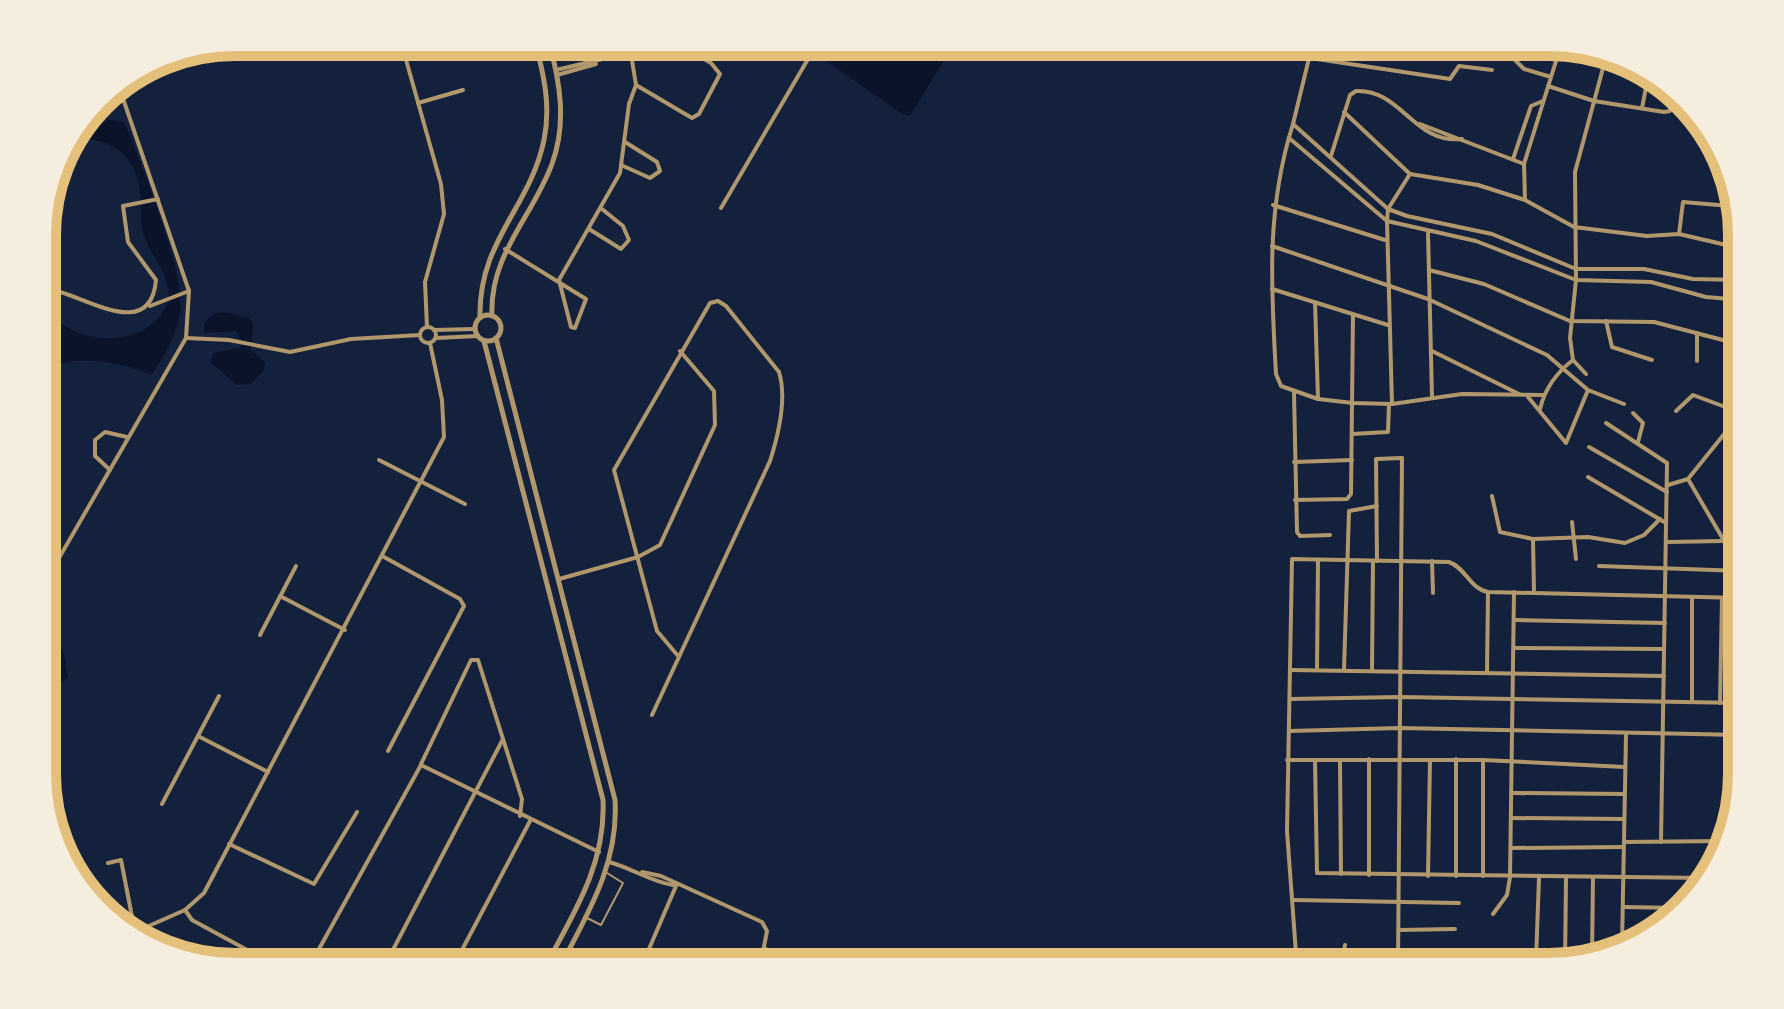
<svg xmlns="http://www.w3.org/2000/svg" width="1784" height="1009" viewBox="0 0 1784 1009" font-family="'Nunito Sans',sans-serif">
<style>
.water{fill:#0b132b}
.lines{fill:none;stroke-linecap:round;stroke-linejoin:round}
.service{stroke:#b1986c;stroke-width:2}
.minor{stroke:#b1986c;stroke-width:4}
.tertiary{stroke:#b1986c;stroke-width:5}
.rim{fill:none;stroke:#e5c07b;stroke-width:10}
</style>
<rect width="100%" height="100%" fill="#14213d"/>
<g class="water">
<polygon points="837,42 955,42 910,116 901,113 826,61"/>
<path d="M111 120 123 122 130 134C145 178 185 270 180 313 177 336 163 356 152 375 117 361 78 353 44 370V301C61 347 151 355 169 299 168 269 153 260 144 236 139 223 142 206 140 192 136 152 107 135 69 140L77 130Z"/>
<polygon points="47,198 55,216 44,279 44,211"/>
<polygon points="224,312 249,318 253,324 251,350 265,362 264,370 251,384 237,385 210,362 214,353 240,348 242,342 236,331 204,333 204,323 215,313"/>
<path d="M44 640C71 651 62 654 68 677L54 686 44 680Z"/>
</g>
<g class="lines">
<polyline class="service" points="587,918 601,925 623,883 607,873"/>
<g class="minor">
<polyline points="322,42 324,49"/>
<polyline points="401,42 441,184 444,214 425,282 427,327"/>
<polyline points="1313,42 1293,124 1388,209 1407,216 1492,234 1576,269 1644,269 1693,279 1742,280"/>
<polyline points="1497,42 1524,69 1551,77"/>
<polyline points="1310,58 1450,79 1459,66 1492,70"/>
<polyline points="556,70 632,52"/>
<polyline points="557,75 596,64"/>
<polyline points="636,85 692,118 699,114 720,74 711,63 675,42"/>
<polyline points="1548,86 1594,101 1664,112 1670,111 1671,93"/>
<polyline points="418,103 463,90"/>
<polyline points="1642,108 1649,72"/>
<polyline points="1344,112 1410,174 1478,185 1525,200 1574,227 1647,236 1679,234 1735,247"/>
<path d="M1293 124C1266 209 1271 286 1276 374L1281 386 1318 399 1353 403 1392 404 1462 394 1543 395"/>
<polyline points="1420,124 1524,164"/>
<polyline points="1289,138 1387,221 1476,241 1576,280 1651,282 1706,297 1742,300"/>
<path d="M1331 156 1350 95 1356 91C1402 89 1413 144 1462 139"/>
<polyline points="1513,159 1531,106 1543,101"/>
<polyline points="621,165 650,178 660,171 657,162 625,142"/>
<polyline points="1525,200 1524,164 1561,45"/>
<polyline points="1273,205 1385,240"/>
<polyline points="721,208 818,42"/>
<polyline points="589,229 621,249 629,240 623,226 602,209"/>
<polyline points="1428,233 1432,396"/>
<polyline points="1679,234 1683,202 1730,206 1735,282"/>
<polyline points="1272,246 1428,299 1547,355 1588,390 1624,404"/>
<polyline points="505,249 586,299 575,328 571,327 559,280 620,173 629,104 636,85 629,42"/>
<polyline points="1429,270 1484,284 1570,321 1654,322 1742,345"/>
<polyline points="1272,289 1388,325"/>
<path d="M60 292C92 301 151 339 156 280L128 242 123 206 158 199"/>
<polyline points="1736,301 1738,383"/>
<polyline points="1315,302 1318,399"/>
<polyline points="150,306 189,291"/>
<polyline points="1606,321 1612,347 1652,360"/>
<circle cx="428" cy="335" r="8"/>
<polyline points="434,330 475,329"/>
<polyline points="1697,333 1697,361"/>
<polyline points="186,338 229,340 290,352 351,339 420,335"/>
<polyline points="436,338 478,336"/>
<polyline points="1432,351 1519,394"/>
<polyline points="1586,374 1573,360 1570,338 1576,280 1575,172 1606,57"/>
<polyline points="1294,393 1297,532 1300,536 1330,535"/>
<polyline points="1528,397 1566,443 1588,390"/>
<polyline points="1392,404 1387,221 1388,209 1410,174"/>
<path d="M1540 409C1545 388 1556 373 1573 360"/>
<polyline points="1676,411 1693,395 1728,408 1730,413 1725,433"/>
<polyline points="1633,413 1643,423 1638,442"/>
<polyline points="1606,423 1667,463 1661,842"/>
<polyline points="1352,434 1388,432 1389,404"/>
<polyline points="1589,447 1667,492"/>
<polyline points="379,460 465,504"/>
<polyline points="1294,462 1352,460"/>
<polyline points="110,470 95,456 95,440 105,432 127,437"/>
<polyline points="1588,477 1666,523"/>
<polyline points="1688,479 1741,570"/>
<polyline points="1668,485 1688,479 1725,433 1742,435"/>
<polyline points="1492,496 1500,532 1533,539 1588,537 1625,543 1644,535 1660,519"/>
<polyline points="1295,500 1347,499 1351,494 1353,315"/>
<polyline points="1572,522 1576,559"/>
<polyline points="1533,539 1534,592"/>
<polyline points="1667,542 1724,541"/>
<polyline points="384,557 460,599 464,606 388,751"/>
<polyline points="1377,561 1376,459 1402,458 1398,967"/>
<polyline points="1432,561 1433,593"/>
<polyline points="1599,566 1742,571"/>
<polyline points="559,579 638,557 660,545 715,425 714,391 680,351"/>
<polyline points="44,584 186,338 189,291 118,84"/>
<polyline points="280,596 345,630"/>
<polyline points="1514,620 1665,623"/>
<polyline points="260,635 296,566"/>
<polyline points="1514,648 1663,649"/>
<polyline points="1290,670 1664,676"/>
<polyline points="1317,670 1318,560"/>
<polyline points="1344,670 1349,511 1377,506"/>
<polyline points="1372,671 1373,561"/>
<polyline points="1487,673 1488,592"/>
<polyline points="1290,699 1400,697 1742,703"/>
<polyline points="1692,702 1692,597"/>
<polyline points="1720,703 1722,598"/>
<path d="M652 715 770 461C778 436 787 398 779 372L726 306 718 301 710 303 614 470 657 631 679 657"/>
<polyline points="1290,731 1400,728 1742,735"/>
<polyline points="198,736 268,772"/>
<polyline points="1287,760 1483,760 1625,767"/>
<polyline points="1315,760 1317,873 1708,878"/>
<polyline points="1483,760 1483,876"/>
<polyline points="1340,761 1341,874"/>
<polyline points="421,764 471,660 478,660 522,799 520,816"/>
<polyline points="1512,793 1624,794"/>
<polyline points="1737,801 1739,735"/>
<polyline points="162,804 219,696"/>
<polyline points="1511,818 1624,819"/>
<polyline points="1624,842 1725,841"/>
<polyline points="229,844 314,884 357,812"/>
<polyline points="1511,848 1623,847"/>
<path d="M609 862C632 868 651 882 673 885"/>
<polyline points="108,863 121,860 135,932 185,910 204,893 444,437 442,400 430,343"/>
<polyline points="642,872 661,876 762,922 767,931 760,967"/>
<polyline points="1369,875 1369,759"/>
<polyline points="1428,876 1430,760"/>
<polyline points="1456,876 1456,759"/>
<polyline points="1294,900 1459,903"/>
<polyline points="1623,907 1680,908"/>
<polyline points="185,910 192,920 275,965"/>
<polyline points="1493,914 1507,895 1510,877 1514,592"/>
<polyline points="1400,930 1455,929"/>
<polyline points="131,933 135,932 138,940"/>
<polyline points="1623,934 1655,935"/>
<polyline points="1622,946 1626,735"/>
<polyline points="649,949 676,886"/>
<polyline points="766,949 768,967"/>
<polyline points="1592,956 1593,877"/>
<path d="M1399 957C1425 958 1514 952 1530 967"/>
<polyline points="1429,958 1429,967"/>
<polyline points="1565,965 1566,878"/>
<polyline points="309,967 421,765 599,852"/>
<polyline points="384,967 503,739"/>
<polyline points="453,967 530,821"/>
<polyline points="653,967 659,956 667,953 686,960 691,967"/>
<path d="M1297 967 1287 831 1292 559 1449 562C1466 568 1470 589 1488 592L1742 598"/>
<polyline points="1341,967 1345,945"/>
<polyline points="1475,967 1477,959"/>
<polyline points="1533,967 1536,960 1539,878"/>
</g>
<g class="tertiary">
<circle cx="488" cy="328" r="13"/>
<path d="M492 316C489 255 532 218 552 164 567 123 560 82 549 42"/>
<path d="M480 318C478 241 530 208 544 140 551 106 544 75 535 42"/>
<path d="M496 338 615 800C619 863 588 913 560 967"/>
<path d="M484 341 603 800C606 864 574 913 545 967"/>
</g>
</g>
<path d="M0 0H1784V1009H0ZM235 56H1549A179 179 0 0 1 1728 235V774A179 179 0 0 1 1549 953H235A179 179 0 0 1 56 774V235A179 179 0 0 1 235 56Z" fill="#f5edde" fill-rule="evenodd"/>
<path class="rim" d="M235 56H1549A179 179 0 0 1 1728 235V774A179 179 0 0 1 1549 953H235A179 179 0 0 1 56 774V235A179 179 0 0 1 235 56Z"/>
</svg>
